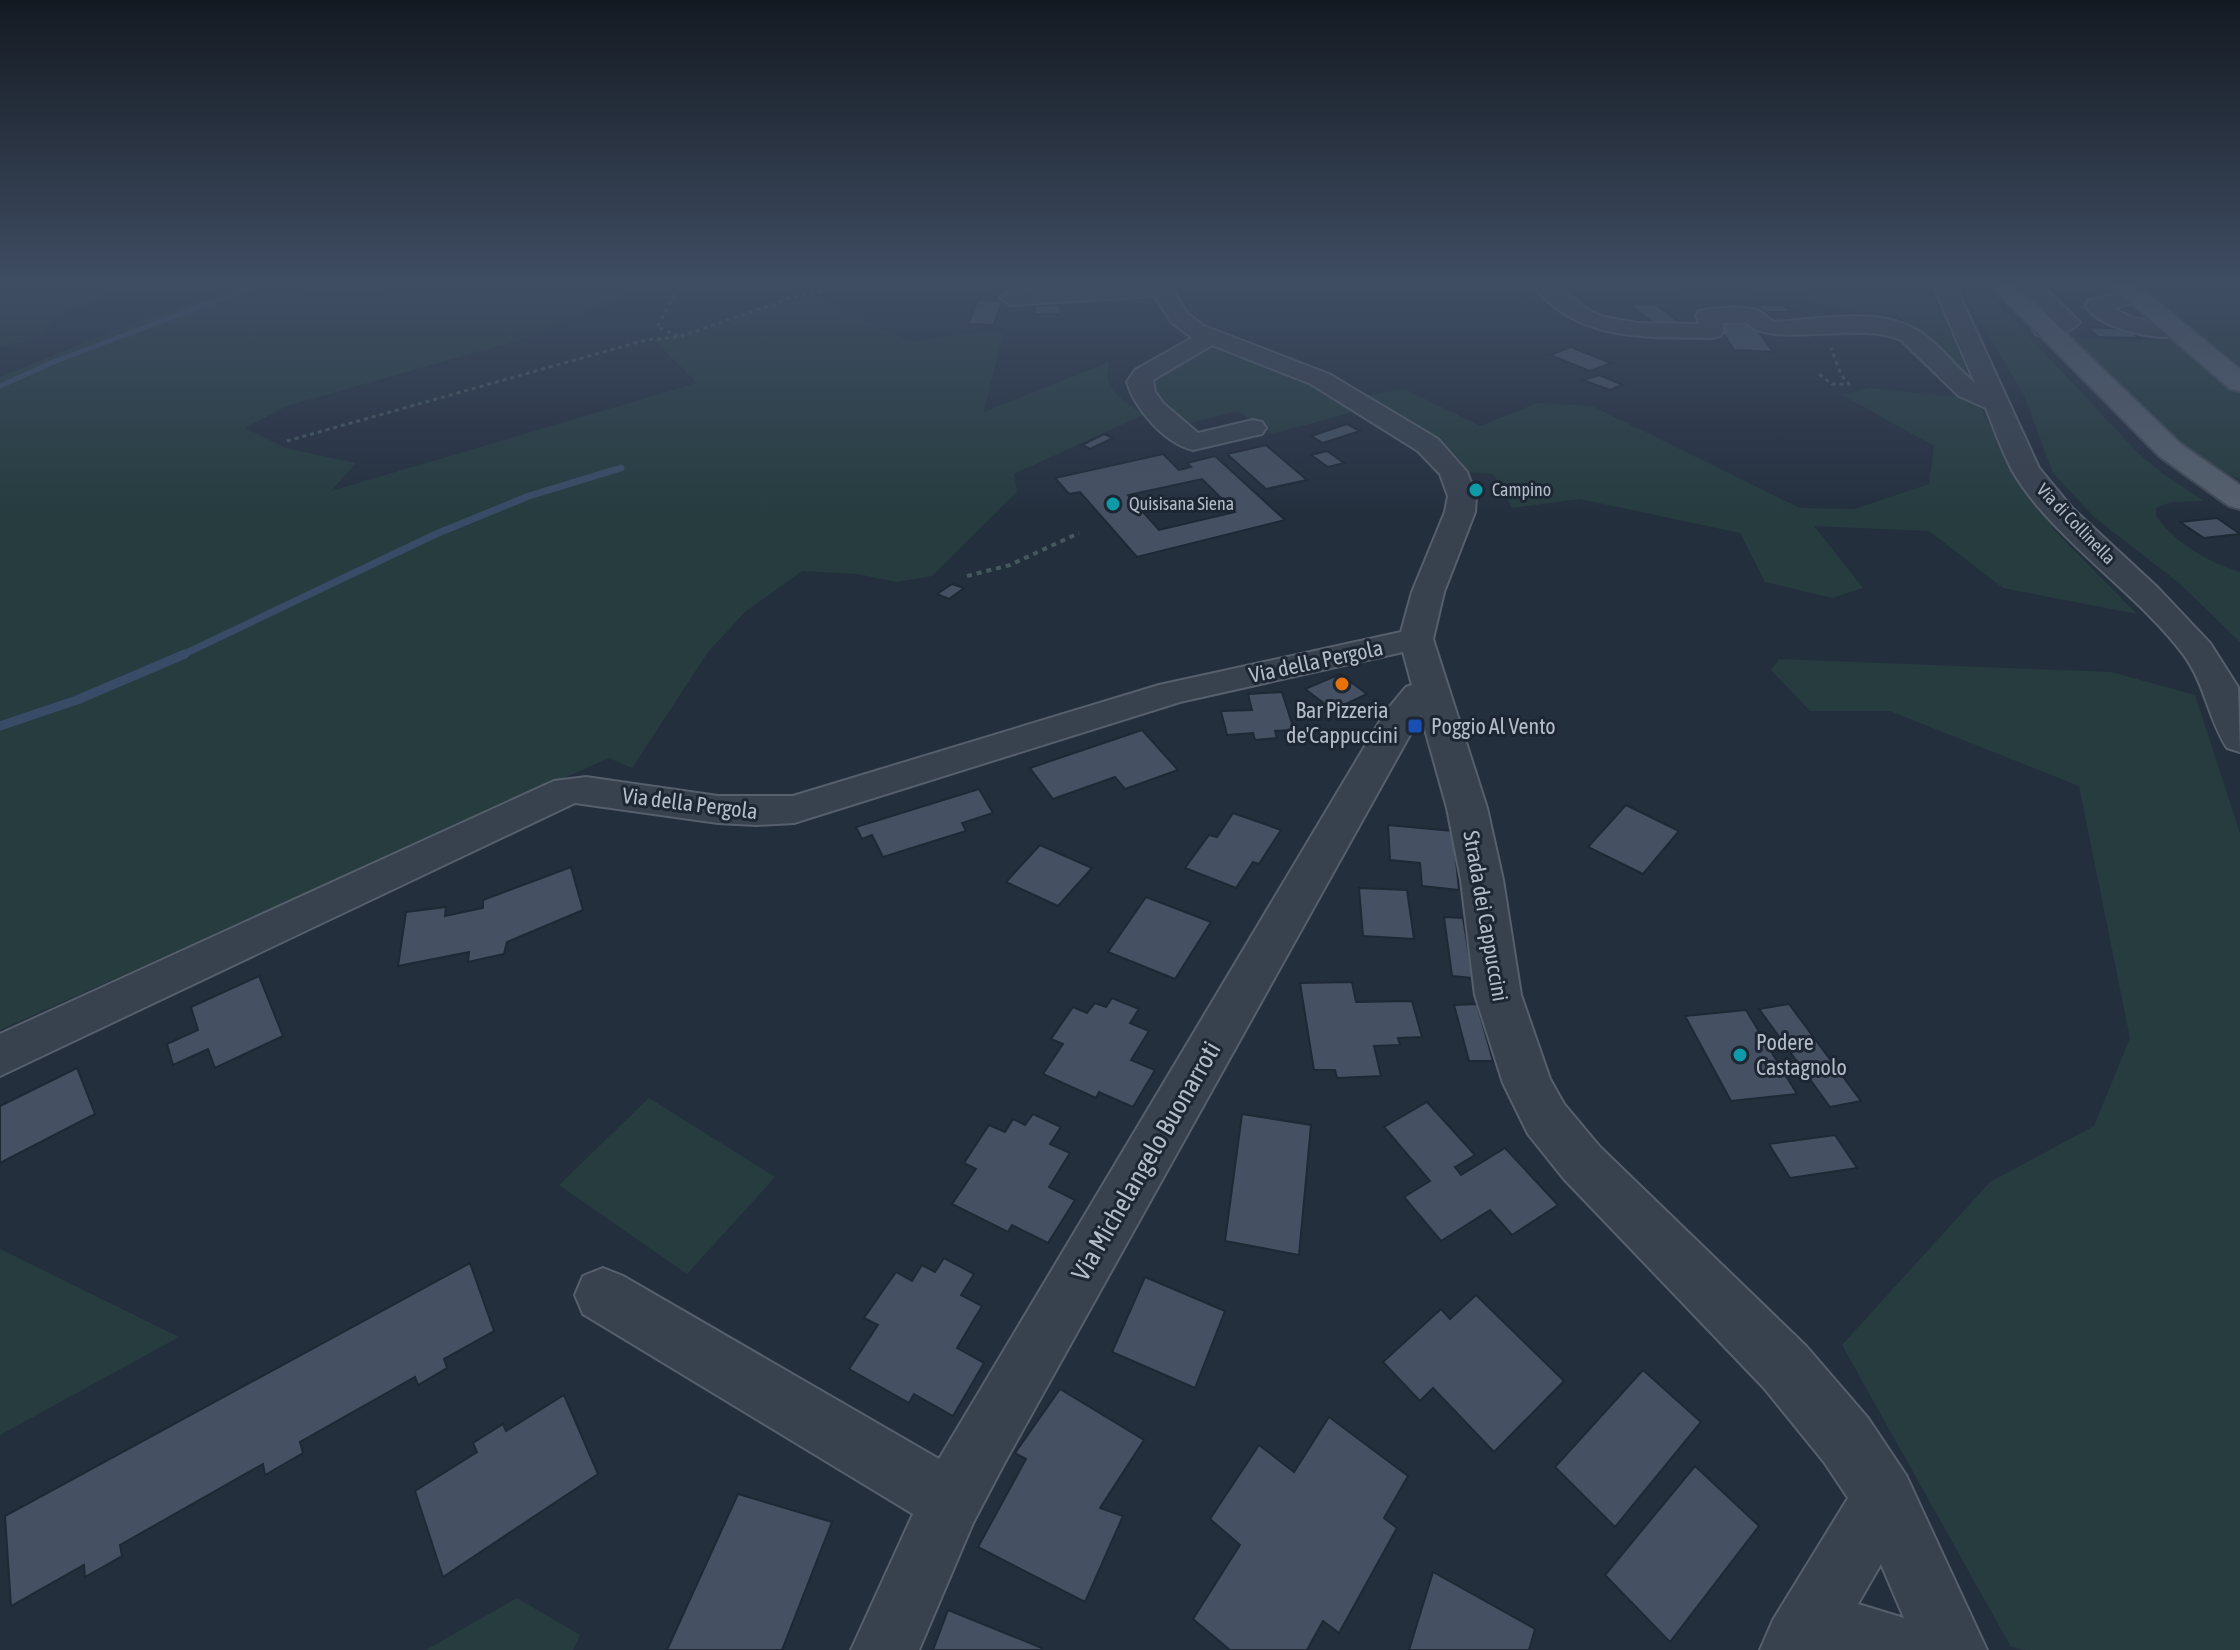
<svg xmlns="http://www.w3.org/2000/svg" width="2240" height="1650" viewBox="0 0 2240 1650" font-family="'Asap Condensed',sans-serif">
<style>
.green{fill:#263c3f}
.lines{fill:none;stroke-linecap:round;stroke-linejoin:round}
.stream-far2{stroke:#394c67;stroke-width:5}
.stream-far1{stroke:#394c67;stroke-width:7}
.stream{stroke:#394c67;stroke-width:9}
.building{fill:#455162;stroke:#1f2835;stroke-width:2;fill-rule:evenodd}
.minor-casing{stroke:#565f6c;stroke-width:4}
.major-casing{stroke:#414a57;stroke-width:4}
.path-far1{stroke:#44595c;stroke-width:3;stroke-dasharray:4 4;stroke-linecap:butt}
.path{stroke:#44595c;stroke-width:4;stroke-dasharray:5 5;stroke-linecap:butt}
.minor{fill:#38414e;fill-rule:evenodd}
.major{fill:#56606e;fill-rule:evenodd}
.culture-dot{fill:#0f9aa8;stroke:#1d2633;stroke-width:3}
.food-dot{fill:#e8710a;stroke:#1d2633;stroke-width:3}
.transit-dot{fill:#1a4fb4;stroke:#1d2633;stroke-width:3}
.labels{text-anchor:middle;stroke-width:6;stroke-linejoin:round;paint-order:stroke}
.far-poi-label{font-size:18px;fill:#b4bcc9;stroke:#1d2633;text-anchor:start}
.far-street-label{font-size:18px;fill:#b4bcc9;stroke:#1d2633}
.street-label{font-size:22px;fill:#b4bcc9;stroke:#1d2633}
.poi-label{font-size:22px;fill:#b4bcc9;stroke:#1d2633;text-anchor:start}
.near-street-label{font-size:26px;fill:#b4bcc9;stroke:#1d2633}
</style>
<rect width="100%" height="100%" fill="#242f3e"/>
<g class="green">
<polygon points="113,285 129,285 59,315 37,338 0,348 0,296"/>
<path d="M249 285H670L618 297 526 338 287 406 245 428 285 448 356 463 331 491 697 383 654 340 788 301 819 299 911 342 959 334 1003 333 984 412 1109 362C1102 391 1123 399 1143 415L1014 474 1017 492 932 576 896 582 857 574 802 571 745 612 708 652 632 768 609 758 0 1030V377L131 324Z"/>
<polygon points="1552,285 1750,285 1748,300"/>
<path d="M1803 285H1929L1973 385 1896 314C1867 316 1837 310 1810 300Z"/>
<path d="M1958 285H1981L2139 454 2163 474 2204 501 2171 502 2156 508V516C2175 543 2208 562 2240 572V642L2179 583 2094 517 2053 473 2024 395Z"/>
<polygon points="2140,285 2240,285 2240,366"/>
<path d="M2063 336 2141 343 2140 340 2180 342 2240 394V479C2185 460 2107 377 2063 336Z"/>
<polygon points="1213,346 1315,385 1357,411 1272,434 1238,411 1183,425 1157,398 1155,375 1175,361"/>
<path d="M1869 388 1958 397 1981 407 2012 472 2057 533 2137 614 2003 588 1929 531 1814 526 1863 588 1832 598 1765 582 1740 533 1580 499 1512 508 1493 474 1467 472C1450 436 1399 416 1365 396L1405 389 1480 426 1537 403 1592 406 1800 508 1855 509 1929 484 1934 446 1842 395Z"/>
<polygon points="1779,659 2111,672 2195,695 2240,833 2240,1650 2026,1650 2011,1647 1842,1345 1990,1182 2094,1126 2130,1038 2079,786 1890,711 1810,711 1771,670"/>
<polygon points="649,1098 775,1177 687,1274 559,1185"/>
<polygon points="0,1249 179,1337 0,1435"/>
<polygon points="517,1598 580,1635 573,1650 426,1650"/>
</g>
<g class="lines">
<polyline class="stream-far2" points="0,386 56,361 257,285"/>
<polyline class="stream-far1" points="180,656 436,534 529,496 621,468"/>
<polyline class="stream" points="0,726 77,700 185,654"/>
</g>
<g class="building">
<polygon points="978,300 1003,301 993,325 968,324"/>
<polygon points="1655,304 1684,326 1659,328 1631,305"/>
<polygon points="1060,305 1060,314 1034,314 1035,306"/>
<polygon points="1757,305 1783,305 1792,312 1765,312"/>
<polygon points="1712,316 1749,318 1773,352 1734,350"/>
<polygon points="2087,327 2128,329 2139,338 2098,337"/>
<polygon points="1571,347 1611,363 1590,371 1550,355"/>
<polygon points="1599,375 1623,385 1610,390 1583,380"/>
<polygon points="1347,424 1360,431 1323,443 1311,436"/>
<polygon points="1104,434 1113,438 1090,449 1082,445"/>
<polygon points="1266,445 1307,480 1266,489 1227,454"/>
<polygon points="1327,451 1344,463 1328,467 1311,455"/>
<path d="M1163 454 1179 470 1191 467 1187 463 1215 456 1285 520 1137 557 1080 492 1069 494 1055 478ZM1202 479 1235 512 1159 530 1128 495Z"/>
<polygon points="2217,518 2240,534 2204,538 2180,522"/>
<polygon points="952,584 964,588 949,599 937,594"/>
<polygon points="1340,674 1367,694 1333,710 1305,689"/>
<polygon points="1282,692 1294,730 1275,731 1277,738 1255,740 1253,733 1227,735 1221,711 1252,710 1248,694"/>
<polygon points="1142,730 1178,770 1125,789 1115,777 1053,799 1030,768"/>
<polygon points="979,789 993,813 962,823 966,831 883,857 872,835 862,839 856,827"/>
<polygon points="1626,805 1679,831 1643,874 1588,847"/>
<polygon points="1233,813 1281,830 1259,864 1253,862 1236,888 1185,868 1209,835 1217,837"/>
<polygon points="1388,825 1453,831 1459,890 1422,886 1420,863 1390,860"/>
<polygon points="1040,845 1092,868 1058,906 1006,882"/>
<polygon points="571,867 583,910 507,942 504,954 468,962 469,952 398,966 406,912 446,907 445,916 483,908 483,900"/>
<polygon points="1359,888 1407,890 1414,939 1363,936"/>
<polygon points="1146,897 1211,922 1175,979 1108,952"/>
<polygon points="1444,917 1463,918 1473,978 1452,976"/>
<polygon points="259,976 283,1036 215,1068 208,1049 173,1065 167,1044 198,1030 191,1007"/>
<polygon points="1352,982 1356,1002 1412,1001 1422,1037 1398,1038 1400,1045 1374,1046 1381,1076 1337,1078 1335,1070 1314,1070 1300,983"/>
<polygon points="1112,998 1139,1009 1130,1023 1149,1031 1131,1060 1155,1070 1133,1107 1099,1092 1096,1098 1043,1074 1063,1044 1051,1039 1073,1007 1087,1013 1095,1003 1106,1007"/>
<polygon points="1477,1004 1493,1061 1469,1061 1454,1005"/>
<polygon points="1789,1004 1861,1101 1830,1107 1759,1009"/>
<polygon points="1746,1010 1797,1094 1731,1101 1685,1016"/>
<polygon points="77,1068 95,1114 0,1163 0,1106"/>
<polygon points="1427,1102 1475,1155 1455,1167 1461,1175 1505,1148 1558,1205 1512,1235 1490,1210 1441,1241 1404,1197 1430,1181 1384,1127"/>
<polygon points="1033,1114 1061,1127 1050,1144 1070,1153 1049,1187 1075,1200 1048,1243 1012,1225 1008,1232 952,1204 976,1169 964,1163 989,1125 1005,1132 1013,1119 1025,1125"/>
<polygon points="1242,1114 1311,1125 1299,1255 1225,1241"/>
<polygon points="1835,1135 1857,1168 1790,1178 1769,1144"/>
<polygon points="944,1258 974,1274 961,1295 982,1306 957,1348 984,1363 953,1416 914,1394 909,1403 849,1369 878,1325 864,1318 896,1272 912,1281 922,1265 935,1272"/>
<polygon points="470,1263 494,1331 444,1359 447,1368 418,1385 415,1377 300,1442 303,1453 265,1475 263,1464 120,1545 122,1556 85,1577 84,1565 11,1606 5,1516"/>
<polygon points="1145,1277 1225,1311 1195,1388 1112,1352"/>
<polygon points="1476,1295 1564,1381 1494,1452 1433,1388 1420,1401 1383,1362 1441,1309 1450,1319"/>
<polygon points="1643,1370 1701,1422 1615,1527 1555,1467"/>
<polygon points="1060,1389 1144,1440 1100,1508 1123,1516 1085,1602 978,1547 1026,1459 1015,1453"/>
<polygon points="564,1395 598,1474 443,1577 415,1491 477,1452 473,1443 503,1424 506,1431"/>
<polygon points="1329,1417 1408,1476 1384,1518 1397,1528 1339,1633 1323,1621 1307,1650 1230,1650 1193,1619 1240,1545 1210,1519 1259,1445 1294,1472"/>
<polygon points="1695,1466 1759,1526 1670,1642 1605,1575"/>
<polygon points="738,1494 832,1522 782,1650 667,1650"/>
<polygon points="1433,1572 1535,1629 1529,1650 1409,1650"/>
<polygon points="948,1610 1042,1648 1041,1650 933,1650"/>
</g>
<g class="lines">
<defs>
<g id="minor">
<path d="M1111 285H1170L1187 313 1204 326 1329 374 1438 439 1467 472 1476 496 1475 512 1444 592 1433 639 1487 808 1503 880 1521 995 1550 1079 1564 1104 1600 1147 1806 1346 1868 1418 1906 1475 1987 1650H1760L1773 1620 1848 1498 1824 1462 1764 1388 1564 1179 1528 1134 1503 1083 1475 995 1461 880 1447 808 1421 715 1005 1462 973 1523 919 1650H851L913 1514 583 1314 575 1295 583 1276 603 1268 623 1276 939 1459 1386 711 1406 687 1412 685 1403 652 1180 702 794 823 756 825 718 823 575 803 0 1076V1034L554 781 586 777 718 796H793L1159 685 1401 632 1412 592 1445 512 1448 496 1440 474 1418 451 1311 384 1212 345 1153 380 1155 392 1163 403 1198 433 1253 420 1262 422 1266 428 1262 434 1253 436 1193 450C1164 443 1135 409 1127 382L1135 370 1192 338 1171 322 1155 296 1011 305 1000 298 1011 291ZM1881 1564 1904 1618 1858 1604Z"/>
<path d="M1533 285H1557L1590 311 1604 317 1638 323 1700 324 1696 316 1699 311C1714 308 1744 305 1758 311 1764 313 1768 319 1774 322 1819 319 1880 306 1920 332 1941 346 1956 368 1975 383L1933 285H1955L2039 468 2072 508 2158 588 2210 643 2238 687 2240 752 2227 748C2208 719 2205 683 2183 654 2136 591 2050 537 2012 470 2002 451 1994 429 1986 408L1959 396 1901 340C1859 321 1770 349 1747 323H1722L1724 331 1720 336 1712 338C1648 337 1576 342 1533 285Z"/>
<path d="M2018 285H2041L2080 322C2072 332 2050 338 2037 335L2033 330 2037 325 2053 320Z"/>
<path d="M2135 289 2143 291 2146 296 2143 301 2113 308 2133 318 2184 325 2188 330 2184 335C2157 342 2102 329 2085 306L2088 301Z"/>
</g>
<g id="major">
<polygon points="1990,285 2016,285 2181,444 2240,485 2240,509 2229,506 2159,456"/>
<polygon points="2110,285 2137,285 2240,369 2240,391 2230,389"/>
</g>
</defs>
<use href="#minor" class="minor-casing"/>
<use href="#major" class="major-casing"/>
<g class="path-far1">
<polyline points="302,291 443,285"/>
<polyline points="678,336 657,327 680,285"/>
<polyline points="1819,374 1832,384 1849,384 1841,375 1831,348"/>
<polyline points="287,441 646,340 679,337 790,298 849,285"/>
</g>
<polyline class="path" points="967,576 1010,565 1079,533"/>
<use href="#minor" class="minor"/>
<use href="#major" class="major"/>
</g>
<linearGradient id="sky" x2="0" y2="1"><stop stop-color="#141a22"/><stop offset="0.55" stop-color="#3f4d63"/><stop offset="1" stop-color="#3f4d63" stop-opacity="0"/></linearGradient>
<rect width="2240" height="516" fill="url(#sky)"/>
<g class="culture-dot">
<circle cx="1476" cy="490" r="8"/>
<circle cx="1113" cy="504" r="8"/>
<circle cx="1740" cy="1055" r="8"/>
</g>
<circle class="food-dot" cx="1342" cy="684" r="8"/>
<rect class="transit-dot" x="1407" y="718" width="16" height="16" rx="4"/>
<g class="labels">
<g class="far-poi-label">
<text x="1492" y="496">Campino</text>
<text x="1129" y="510">Quisisana Siena</text>
</g>
<g class="far-street-label">
<text transform="translate(2076 524) rotate(46)" y="6">Via di Collinella</text>
</g>
<g class="street-label">
<text transform="translate(1316 661) rotate(-12)" y="8">Via della Pergola</text>
<text transform="translate(690 803) rotate(7)" y="8">Via della Pergola</text>
<text transform="translate(1486 916) rotate(80)" y="8">Strada dei Cappuccini</text>
</g>
<g class="poi-label">
<text x="1342" y="718" text-anchor="middle">Bar Pizzeria<tspan x="1342" dy="25">de'Cappuccini</tspan></text>
<text x="1431" y="734">Poggio Al Vento</text>
<text x="1756" y="1050">Podere<tspan x="1756" dy="25">Castagnolo</tspan></text>
</g>
<g class="near-street-label">
<text transform="translate(1146 1161) rotate(-60)" y="9">Via Michelangelo Buonarroti</text>
</g>
</g>
</svg>
